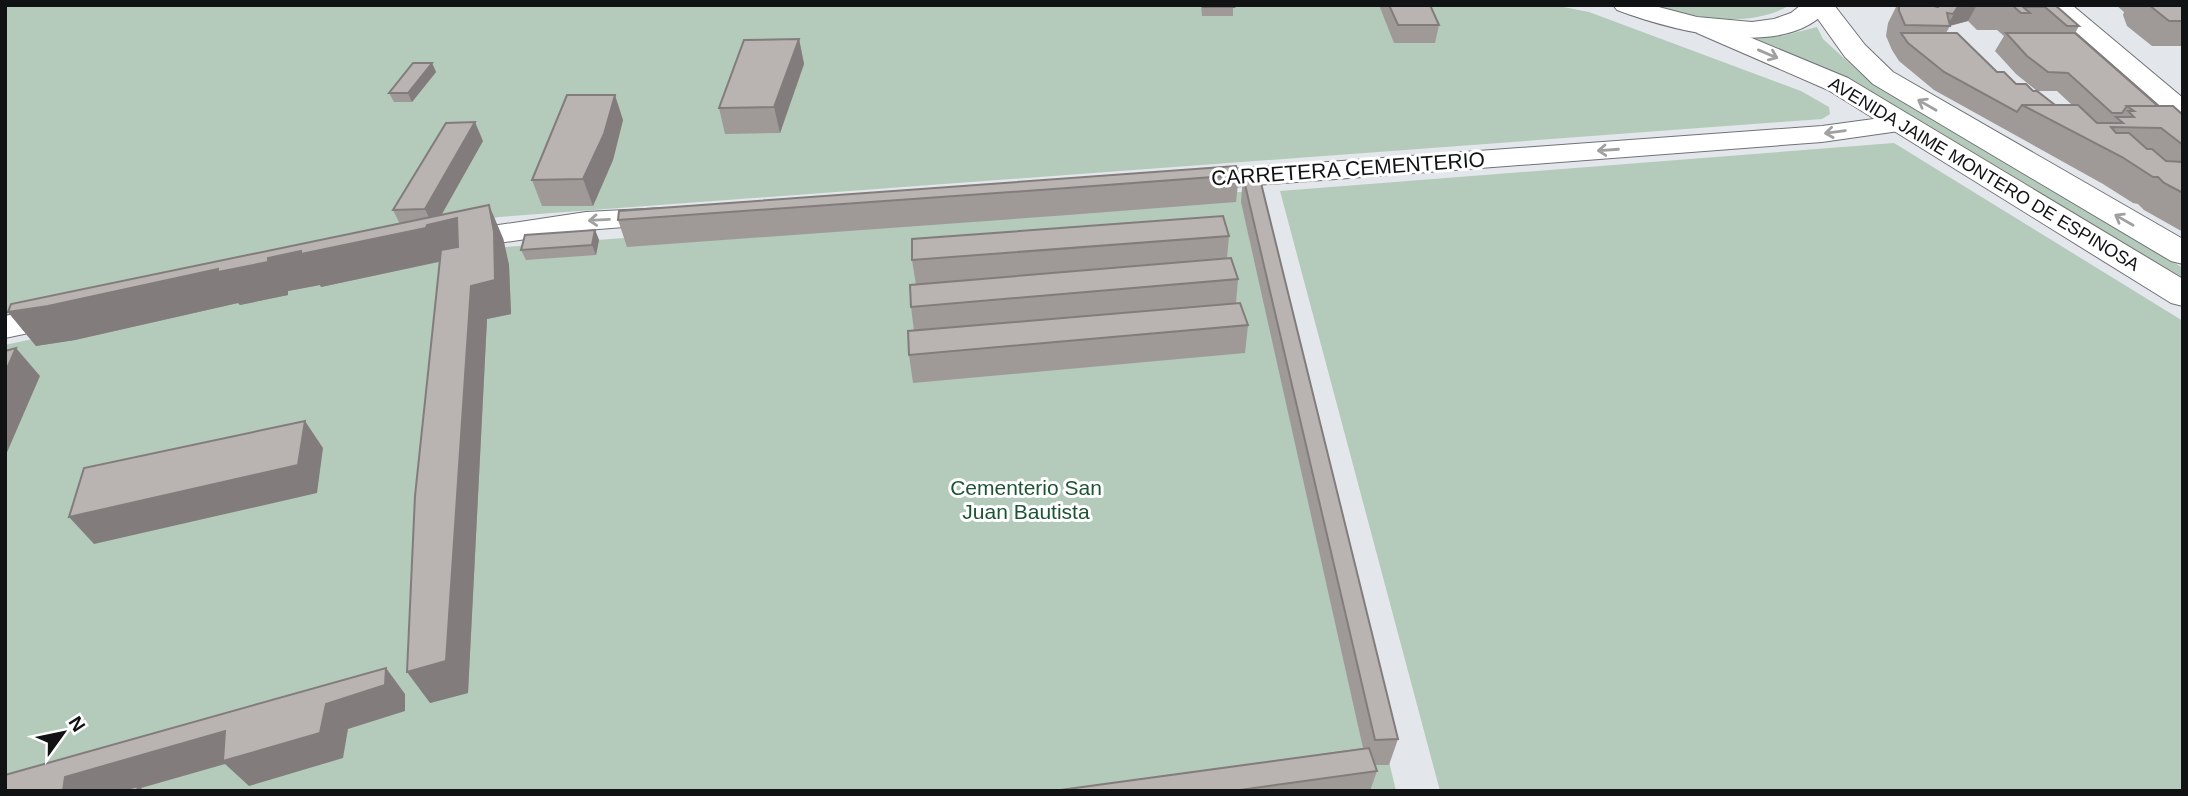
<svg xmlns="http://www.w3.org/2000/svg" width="2188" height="796" viewBox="0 0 2188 796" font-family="Arial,sans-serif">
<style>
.green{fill:#b4caba}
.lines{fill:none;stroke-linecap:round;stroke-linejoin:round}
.street-casing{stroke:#707277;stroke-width:2}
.secondary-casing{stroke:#707277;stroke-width:2}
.primary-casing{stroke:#707277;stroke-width:2}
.street{fill:#fff;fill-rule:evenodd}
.secondary{fill:#fff;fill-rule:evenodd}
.primary{fill:#fff;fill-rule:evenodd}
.wall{fill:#9f9a98;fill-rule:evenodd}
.shaded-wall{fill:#827d7c}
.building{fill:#b9b3b1;stroke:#827d7c;stroke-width:2}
.oneway{stroke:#a0a0a1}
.labels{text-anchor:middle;stroke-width:6;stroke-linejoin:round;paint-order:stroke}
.far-street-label{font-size:18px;fill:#111214;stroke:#fff}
.street-label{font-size:21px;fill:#111214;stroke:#fff}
.park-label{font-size:21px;fill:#1d5433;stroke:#fff}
</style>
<rect width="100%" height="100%" fill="#e3e6eb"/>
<g class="green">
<polygon points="5,5 1553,5 1589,12 1801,91 1829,107 1830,114 1822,119 499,217 5,317"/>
<path d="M1656 5H1790C1752 28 1695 19 1656 5Z"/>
<polygon points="1817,27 1823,39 1859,72 2183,268 2183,283 1747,38 1782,36"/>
<polygon points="1894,143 2183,321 2183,791 1440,791 1280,191"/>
<polygon points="1253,191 1396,791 5,791 5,345 503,238 505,247"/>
</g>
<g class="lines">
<defs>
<g id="street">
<polygon points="2045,5 2072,5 2183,98 2183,120 2174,118"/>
<polygon points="1903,115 1913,117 1916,123 1913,129 1822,142 1191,190 1181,187 1177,181 1181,175 1191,172 1822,126"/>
<polygon points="664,208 675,211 679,217 675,223 586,230 452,250 441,248 437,241 441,234 452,232 586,212"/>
<polygon points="64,304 76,307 80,315 76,323 5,338 5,316"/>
</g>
<g id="secondary">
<polygon points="1808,5 1834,5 1865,45 1893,72 2183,239 2183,264 2171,261 1873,84 1845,57"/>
<polygon points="1706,19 1848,78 2183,279 2183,306 2171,303 1828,90 1697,33 1693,27 1697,21"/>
</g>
<path id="primary" d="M1613 5H1651L1697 17 1752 22 1774 19 1791 13 1801 5H1831C1791 63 1670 30 1617 10Z"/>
</defs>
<use href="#street" class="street-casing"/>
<use href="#secondary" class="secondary-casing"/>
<use href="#primary" class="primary-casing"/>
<use href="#street" class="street"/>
<use href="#secondary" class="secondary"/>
<use href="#primary" class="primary"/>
</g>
<g class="wall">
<polygon points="1201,5 1233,5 1233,16 1202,16"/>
<polygon points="1379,5 1430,5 1439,25 1435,43 1394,43"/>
<path d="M1897 5H2055L2079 26 2075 33 2158 106 2183 115V232L2144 210 2138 204 2133 203 2103 184 1934 90 1899 61 1892 50 1886 36 1888 23ZM1968 21 1977 30H1997L2004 36 1995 51 2016 74 2037 91H2033L2016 84 1997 72 1946 33 1950 26ZM2019 32H2030L2032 33H2018ZM2037 91H2057L2072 105H2055Z"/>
<polygon points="2116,5 2183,5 2183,46 2152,46 2127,26 2123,15 2124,12"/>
<polygon points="799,39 804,64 780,133 725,134 719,108"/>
<polygon points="432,63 436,72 412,102 394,102 389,93"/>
<polygon points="623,120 613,160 593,206 542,206 532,180"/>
<polygon points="483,141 441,215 503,238 509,265 511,314 487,319 468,693 430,703 439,262 321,287 320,285 288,291 288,295 240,305 238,303 75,340 36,346 8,312 400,224 393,210"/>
<polygon points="1239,175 1236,202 1068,215 627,247 618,220"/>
<polygon points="1243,176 1398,739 1389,765 1375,765 1377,771 1370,791 1053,791 1363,748 1241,202"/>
<polygon points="595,230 599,240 596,255 526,260 521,250"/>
<polygon points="1229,236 1227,259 1238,279 1236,303 1248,325 1245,353 913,383 909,355 914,331 911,307 916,285 912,260"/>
</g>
<g class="shaded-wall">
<polygon points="1959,5 1977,5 1968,21 1948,26 1947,26"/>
<polygon points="799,39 804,64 780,133 774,107"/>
<polygon points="432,63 436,72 412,102 408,93"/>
<polygon points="615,95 623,120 613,160 593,206 583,179"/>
<polygon points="475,122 483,141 437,223 457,218 472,251 442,261 321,287 320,285 288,291 288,295 240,305 238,303 75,340 36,346 8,312 432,224 425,209"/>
<polygon points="489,205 503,238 509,265 511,314 487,319 468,693 430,703 407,672 471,286"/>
<polygon points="595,230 599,240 596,255 592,245"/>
<polygon points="16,348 40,376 5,457 5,373"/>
<polygon points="305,421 323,448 317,493 94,544 69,517"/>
<polygon points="386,668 405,694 405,711 348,729 343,758 249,786 225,764 141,788 144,791 63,791 65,777 225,731 326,704"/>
</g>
<g class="building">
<polygon points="1203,5 1233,5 1234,7 1203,7"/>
<polygon points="1389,5 1430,5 1439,25 1398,25"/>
<polygon points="1899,5 1930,5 1938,7 1939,5 1959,5 1953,14 1947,13 1950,26 1905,25 1899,11"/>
<polygon points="2012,5 2055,5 2079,26 2067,26 2045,7 2023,7 2030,13 2021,13"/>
<polygon points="2149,5 2183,5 2183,21 2169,21"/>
<polygon points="1901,33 1957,33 1997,72 2004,72 2016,84 2026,84 2033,91 2037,91 2055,105 2022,105 2017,112 1944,72 1908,43"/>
<polygon points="2006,33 2075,33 2158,106 2127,106 2122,113 2112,113 2068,73 2048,72 2027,56"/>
<polygon points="799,39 774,107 719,108 744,40"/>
<polygon points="413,63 432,63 408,93 389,93"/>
<polygon points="567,95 615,95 604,134 583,179 532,180"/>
<polygon points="2022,105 2078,105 2097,123 2123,123 2116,117 2134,117 2128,111 2134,111 2127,106 2173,106 2183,115 2183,145 2161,128 2111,127 2116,133 2129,133 2147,149 2152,149 2166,161 2183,162 2183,193 2164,183 2158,177 2153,177 2122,157"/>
<polygon points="475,122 425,209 393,210 446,123"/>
<polygon points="1236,166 1239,175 1067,188 618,220 619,211"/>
<polygon points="1259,175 1398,739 1375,740 1243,176"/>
<polygon points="489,205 494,232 495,280 471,286 446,661 407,672 415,496 441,250 458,247 457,218 427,225 426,228 301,254 301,251 268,258 268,262 218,272 218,269 48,306 8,312 11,304"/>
<polygon points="1223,216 1229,236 912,260 912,239"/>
<polygon points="595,230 592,245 521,250 525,235"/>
<polygon points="1231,258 1238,279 911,307 910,285"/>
<polygon points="1240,303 1248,325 909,355 908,331"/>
<polygon points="16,348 5,373 5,351"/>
<polygon points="305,421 298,465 69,517 84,468"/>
<polygon points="386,668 385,685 326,704 320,733 223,761 225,731 65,777 63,791 5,791 5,775"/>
<polygon points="1369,748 1377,771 1233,791 1053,791"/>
<polygon points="138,786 137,791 120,791"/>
</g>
<defs><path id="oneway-shaft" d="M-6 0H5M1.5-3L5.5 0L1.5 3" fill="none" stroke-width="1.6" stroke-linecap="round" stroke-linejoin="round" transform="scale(1.75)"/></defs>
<g class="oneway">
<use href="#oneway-shaft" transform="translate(1768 54) rotate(23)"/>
<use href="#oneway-shaft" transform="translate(1927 105) rotate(-150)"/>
<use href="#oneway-shaft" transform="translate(1835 132) rotate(172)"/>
<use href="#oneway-shaft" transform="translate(1608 150) rotate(176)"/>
<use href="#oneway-shaft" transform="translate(599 220) rotate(177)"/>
<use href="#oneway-shaft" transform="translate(2124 220) rotate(-150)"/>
</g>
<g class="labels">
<g class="far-street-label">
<text transform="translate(1984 174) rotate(31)" y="6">AVENIDA JAIME MONTERO DE ESPINOSA</text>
</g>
<g class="street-label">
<text transform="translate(1348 169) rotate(-4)" y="7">CARRETERA CEMENTERIO</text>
</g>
<g class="park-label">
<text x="1026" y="495">Cementerio San<tspan x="1026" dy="24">Juan Bautista</tspan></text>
</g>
</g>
<rect width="2188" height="796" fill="none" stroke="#111214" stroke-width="14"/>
<g transform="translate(63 733) rotate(57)" stroke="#ffffff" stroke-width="5" paint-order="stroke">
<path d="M0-5L12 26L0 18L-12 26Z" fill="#111214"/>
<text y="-10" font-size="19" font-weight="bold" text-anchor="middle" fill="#111214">N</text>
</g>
</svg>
